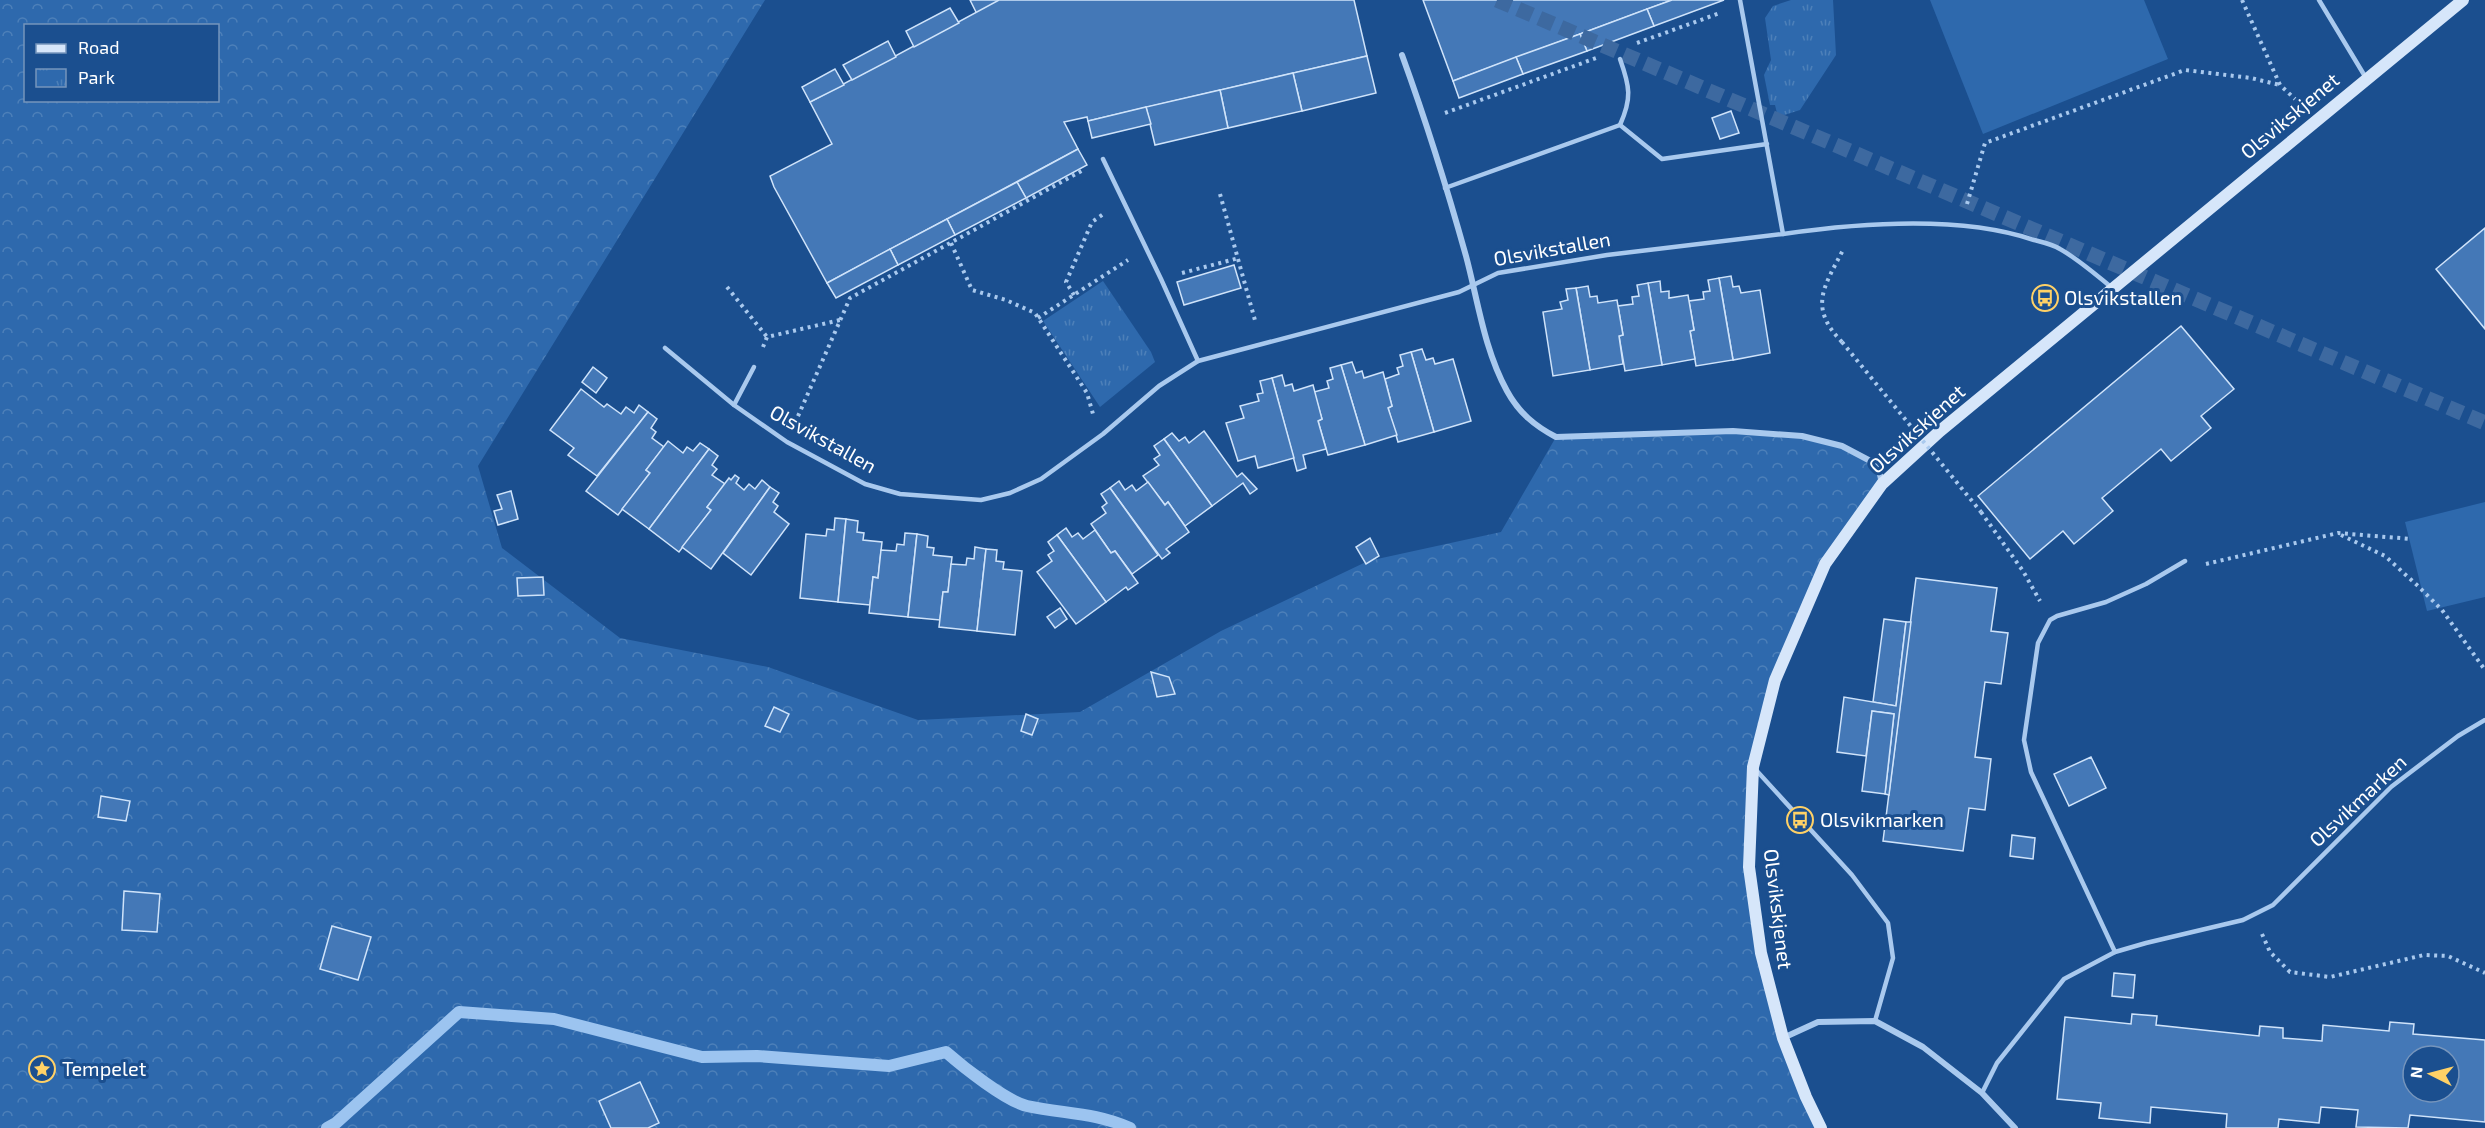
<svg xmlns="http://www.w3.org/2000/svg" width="2485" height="1128" viewBox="0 0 2485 1128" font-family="'Exo 2',sans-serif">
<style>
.forest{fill:url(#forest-crowns);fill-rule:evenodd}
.park{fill:url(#park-tufts)}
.pitch{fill:#2e69ad}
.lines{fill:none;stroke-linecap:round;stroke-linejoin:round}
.stream{stroke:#9cc4f0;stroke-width:12}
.building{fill:#4478b7;stroke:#cfe3fa;stroke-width:1.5;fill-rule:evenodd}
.primary-tunnel{stroke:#3d69a0;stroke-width:15;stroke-dasharray:15 8;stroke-linecap:butt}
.path{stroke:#a9c9ee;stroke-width:4;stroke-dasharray:3 4.5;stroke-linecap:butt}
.lane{stroke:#a9c9ee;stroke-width:4.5}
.street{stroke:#a9c9ee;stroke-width:6}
.secondary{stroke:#d6e6fa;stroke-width:12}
.path-bridge{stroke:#a9c9ee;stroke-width:4;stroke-dasharray:3 4.5;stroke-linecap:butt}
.labels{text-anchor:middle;stroke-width:6;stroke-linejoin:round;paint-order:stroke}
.street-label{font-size:20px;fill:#fff;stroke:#1b4f8f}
.poi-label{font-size:20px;fill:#fff;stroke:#1b4f8f;text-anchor:start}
</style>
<defs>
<pattern id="forest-crowns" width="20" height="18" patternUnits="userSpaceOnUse" patternTransform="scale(1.5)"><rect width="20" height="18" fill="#2e69ad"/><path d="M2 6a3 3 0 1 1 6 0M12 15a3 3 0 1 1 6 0" fill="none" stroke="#4d80b9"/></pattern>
<pattern id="park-tufts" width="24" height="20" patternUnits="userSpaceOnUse" patternTransform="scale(1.5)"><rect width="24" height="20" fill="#2e69ad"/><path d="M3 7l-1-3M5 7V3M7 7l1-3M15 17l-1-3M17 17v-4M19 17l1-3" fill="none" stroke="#4d80b9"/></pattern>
</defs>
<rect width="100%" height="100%" fill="#1b4f8f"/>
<path class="forest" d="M0 0H765L478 466 502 548 620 638 768 667 918 720 1080 712 1221 631 1368 561 1501 532 1556 437 1733 431 1802 436 1842 446 1878 465 1882 484 1825 564 1775 680 1752 766 1749 867 1770 990 1821 1128H0ZM26 26H218V100H26Z"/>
<g class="park">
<polygon points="1791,0 1833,0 1836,55 1800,110 1778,117 1775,105 1770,105 1764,75 1771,60 1765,18 1773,6"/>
<polygon points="1103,281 1151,352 1155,362 1100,407 1043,321"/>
</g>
<g class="pitch">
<polygon points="1930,0 2144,0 2168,59 1983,134"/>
<polygon points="2485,502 2485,597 2427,611 2405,522"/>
</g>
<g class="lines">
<path class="stream" d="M327 1128 336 1123 459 1012 554 1019 702 1057 757 1056 889 1066 946 1052C963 1067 1006 1101 1027 1106 1064 1114 1094 1112 1130 1128"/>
</g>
<g class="building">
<polygon points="970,0 999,0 1000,1 977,14"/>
<polygon points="999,0 1354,0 1367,56 1088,121 1087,117 1064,122 1078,149 827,283 774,187 770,176 832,144 810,102"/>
<polygon points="1423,0 1672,0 1453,81"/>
<polygon points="1672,0 1724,0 1654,26 1647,9"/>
<polygon points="950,8 959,23 914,47 906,31"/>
<polygon points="1647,9 1654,26 1587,51 1580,34"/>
<polygon points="1580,34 1587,51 1523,74 1516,57"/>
<polygon points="888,41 896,57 852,80 843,65"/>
<polygon points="1367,56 1376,93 1302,111 1293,73"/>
<polygon points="1516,57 1523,74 1459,98 1453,81"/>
<polygon points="835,69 844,85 810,102 802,87"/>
<polygon points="1293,73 1302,111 1228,128 1220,90"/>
<polygon points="1220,90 1228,128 1155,145 1146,107"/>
<polygon points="1146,107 1151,124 1092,138 1088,121"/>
<polygon points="1731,111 1739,133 1720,139 1712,118"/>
<polygon points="1078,149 1087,165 1026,198 1017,182"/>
<polygon points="1017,182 1026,198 955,235 947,219"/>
<polygon points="947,219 955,235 898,265 890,249"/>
<polygon points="2485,228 2485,329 2436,269"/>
<polygon points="890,249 898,265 836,298 827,283"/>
<polygon points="1234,265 1241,288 1184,305 1177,282"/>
<polygon points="1731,276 1733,287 1739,286 1741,293 1760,290 1770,353 1733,360 1719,278"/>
<polygon points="1719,278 1733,360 1696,366 1690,331 1694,330 1689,301 1704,299 1703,292 1710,291 1708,280"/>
<polygon points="1660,281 1661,292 1669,291 1669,298 1688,295 1694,330 1690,331 1695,359 1662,365 1648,283"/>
<polygon points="1648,283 1662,365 1625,371 1619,336 1623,335 1618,306 1633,304 1632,297 1639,296 1637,285"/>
<polygon points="1588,286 1590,297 1597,296 1598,303 1617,300 1623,335 1619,336 1623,364 1590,370 1576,288"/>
<polygon points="1576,288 1590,370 1553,376 1543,312 1562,309 1560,302 1568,300 1566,289"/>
<polygon points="2181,326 2234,389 2201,416 2211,428 2171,461 2161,449 2102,498 2113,511 2074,544 2063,531 2030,559 1978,496"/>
<polygon points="1422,349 1426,360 1433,358 1435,364 1453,359 1471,421 1434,432 1411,352"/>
<polygon points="1411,352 1434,432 1398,442 1388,408 1392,406 1385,379 1399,374 1397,368 1403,366 1400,355"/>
<polygon points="1352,362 1356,373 1362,371 1364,378 1383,372 1392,406 1388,408 1397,435 1365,445 1341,365"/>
<polygon points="1341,365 1365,445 1328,455 1318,421 1322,419 1314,392 1329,388 1327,381 1333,379 1330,368"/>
<polygon points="593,367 607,378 596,393 582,382"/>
<polygon points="1282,375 1285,386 1292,384 1294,391 1313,385 1322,419 1318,421 1326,449 1303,455 1306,468 1297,471 1272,378"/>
<polygon points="1272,378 1294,458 1258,468 1255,456 1238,461 1226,423 1244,418 1240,406 1259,401 1257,394 1263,393 1260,381"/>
<polygon points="581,389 604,407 607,404 621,414 626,407 634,413 639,405 648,412 597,476 568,455 574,448 550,430"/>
<polygon points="648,412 657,419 651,428 656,432 652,438 664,447 646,470 650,473 618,515 586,491"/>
<polygon points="1204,431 1237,477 1242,473 1257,489 1250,494 1243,483 1212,506 1164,439 1172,433 1179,441 1185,437 1189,443"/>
<polygon points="1164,439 1212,506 1185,526 1168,502 1165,505 1143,476 1159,465 1154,459 1160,455 1154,446"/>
<polygon points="668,441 683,453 687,447 693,451 700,443 709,449 649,529 622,509 650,473 646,470"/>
<polygon points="709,449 718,456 712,465 717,469 712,475 725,484 707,507 711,510 679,552 649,529"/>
<polygon points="735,475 739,478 736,483 744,490 749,484 755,489 762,480 770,487 711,569 682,547 711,510 707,507 729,478 731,480"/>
<polygon points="1119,481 1125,490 1132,485 1136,491 1148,482 1165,505 1168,502 1189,532 1166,549 1170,553 1162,559 1110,488"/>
<polygon points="770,487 779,493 773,502 778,506 774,512 789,524 751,575 723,553"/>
<polygon points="1110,488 1158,555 1132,574 1115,551 1111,553 1091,524 1106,513 1102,507 1107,503 1101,494"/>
<polygon points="511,491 518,519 498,525 494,511 502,509 497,495"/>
<polygon points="835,518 846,519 838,602 800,598 806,534 826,536 827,529 834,530"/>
<polygon points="846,519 858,521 857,532 864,533 863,540 882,542 878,578 873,577 870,605 838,602"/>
<polygon points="1066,528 1072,537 1078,533 1083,539 1095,530 1111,553 1115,551 1138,583 1128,590 1126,587 1106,602 1057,535"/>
<polygon points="905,533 917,534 908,617 869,613 873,577 878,578 881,550 896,551 897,544 904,545"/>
<polygon points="917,534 928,536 927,547 934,548 933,555 952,557 948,592 943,592 940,620 908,617"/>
<polygon points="1057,535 1106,602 1076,624 1037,572 1052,561 1048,555 1054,551 1048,542"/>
<polygon points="1370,538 1379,556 1366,564 1356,547"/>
<polygon points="975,547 986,549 977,631 939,627 943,592 948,592 951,564 966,565 967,558 974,559"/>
<polygon points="986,549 997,550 996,561 1004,562 1003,569 1022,571 1015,635 977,631"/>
<polygon points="543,577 544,595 518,596 517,578"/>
<polygon points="1916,578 1997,588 1991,631 2008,633 2001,684 1985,682 1975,757 1991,759 1985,810 1969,808 1963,851 1883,841"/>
<polygon points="1060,608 1067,619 1055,628 1047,617"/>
<polygon points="1884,619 1906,622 1896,706 1873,702"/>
<polygon points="1906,622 1911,622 1889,795 1885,794 1894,714 1872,711 1866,756 1837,752 1844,697 1896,706"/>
<polygon points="1151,672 1169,677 1175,694 1157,697"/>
<polygon points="774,707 789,714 780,732 765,726"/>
<polygon points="1872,711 1894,714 1885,794 1862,791"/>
<polygon points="1026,714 1038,719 1032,735 1021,731"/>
<polygon points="2091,757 2106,788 2069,806 2054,774"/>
<polygon points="101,796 130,801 126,821 98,817"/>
<polygon points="2012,835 2035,838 2033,859 2010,856"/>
<polygon points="124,891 160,894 157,932 122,930"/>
<polygon points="332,926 371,937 358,980 320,969"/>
<polygon points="2114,973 2135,975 2133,998 2112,996"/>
<path d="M2132 1014 2157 1016 2156 1025 2259 1036 2260 1026 2283 1028V1038L2322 1041 2323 1025 2389 1031 2390 1022 2414 1024 2413 1034 2485 1040V1122L2410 1115 2408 1128 2356 1127 2358 1110 2321 1107 2319 1123 2279 1119 2278 1128H2226L2227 1114 2151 1107 2150 1123 2099 1118 2101 1103 2057 1099 2065 1017 2131 1024ZM2413 1056H2449V1092H2413Z"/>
<polygon points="640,1082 659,1123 648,1128 611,1128 599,1101"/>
</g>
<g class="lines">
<polyline class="primary-tunnel" points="1497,0 2485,423"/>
<g class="path">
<polyline points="2242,0 2280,85 2295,99"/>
<polyline points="1637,43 1720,13"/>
<polyline points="1445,113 1599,57"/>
<polyline points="1220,194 1256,324"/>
<polyline points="1967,204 1985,143 2185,70 2251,78 2280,85"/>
<polyline points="951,243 972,290 1006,300 1035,313 1087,393 1093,414"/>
<polyline points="1182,273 1239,258"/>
<polyline points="727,287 767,337"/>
<polyline points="1074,295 1066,282 1092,222 1105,213"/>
<polyline points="1038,318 1128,260"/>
<path d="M1842 342C1808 307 1824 287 1843 250"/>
<polyline points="763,347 767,337 840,320"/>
<polyline points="795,423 850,298 1085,169"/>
<polyline points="1981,512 2023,571 2040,601"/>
<polyline points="2341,535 2385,556 2418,586 2442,610 2485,670"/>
<polyline points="2206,564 2338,533 2411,539"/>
<polyline points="2262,934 2270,952 2290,972 2330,977 2424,955 2448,956 2485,973"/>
</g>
<g class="lane">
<polyline points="2319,0 2366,78"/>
<path d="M1620 125C1632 98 1630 87 1620 59"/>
<polyline points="1103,159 1161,279 1198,361"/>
<polyline points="1445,188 1620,125 1662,159 1767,144"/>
<path d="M1783 234C1859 223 1960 215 2034 240 2042 242 2052 244 2060 249 2078 259 2095 274 2111 287"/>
<polyline points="665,348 734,405 787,442 865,484 900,494 981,500 1010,493 1041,479 1103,434 1159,386 1198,361 1459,292 1498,273 1607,255 1783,234 1740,0"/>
<polyline points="734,405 754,367"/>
<polyline points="1756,770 1852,875 1888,923 1893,958 1875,1021"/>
<polyline points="2115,952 2031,772 2024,740 2038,643 2050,620 2057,616 2106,602 2146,584 2185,561"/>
<polyline points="1982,1093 1997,1063 2064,979 2115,952 2146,943 2243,920 2273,905 2391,787 2458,736 2485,720"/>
</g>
<g class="street">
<path d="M1402 55C1426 121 1447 188 1466 256 1478 301 1484 349 1507 391 1519 413 1535 426 1556 437L1733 431 1802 436 1842 446 1878 465 1882 484"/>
<polyline points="1783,1038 1818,1022 1875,1021 1923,1047 1982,1093 2015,1128"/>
</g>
<polyline class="secondary" points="1821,1128 1806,1097 1783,1038 1761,953 1749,867 1753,767 1775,680 1825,564 1882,484 1940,431 2463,0"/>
<polyline class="path-bridge" points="1842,342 1981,512"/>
</g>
<defs>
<symbol id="bus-ring" viewBox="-11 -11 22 22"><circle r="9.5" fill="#1b4f8f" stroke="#ffd166" stroke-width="1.5"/><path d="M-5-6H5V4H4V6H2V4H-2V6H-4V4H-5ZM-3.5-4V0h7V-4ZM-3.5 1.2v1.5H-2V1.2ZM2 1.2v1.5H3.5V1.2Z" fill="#ffd166"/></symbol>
<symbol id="sight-ring" viewBox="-11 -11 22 22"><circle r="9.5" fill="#1b4f8f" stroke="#ffd166" stroke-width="1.5"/><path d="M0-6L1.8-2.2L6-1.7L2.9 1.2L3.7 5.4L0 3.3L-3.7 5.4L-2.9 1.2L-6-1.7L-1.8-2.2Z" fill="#ffd166"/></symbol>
</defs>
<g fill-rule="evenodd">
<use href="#bus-ring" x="2030" y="283" width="30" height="30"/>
<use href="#bus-ring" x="1785" y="805" width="30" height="30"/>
<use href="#sight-ring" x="27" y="1054" width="30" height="30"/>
</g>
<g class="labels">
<g class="street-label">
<text transform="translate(2290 116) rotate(-40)" y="7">Olsvikskjenet</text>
<text transform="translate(1552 249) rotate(-10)" y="7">Olsvikstallen</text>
<text transform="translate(1917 429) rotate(-42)" y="7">Olsvikskjenet</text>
<text transform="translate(823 439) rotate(29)" y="7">Olsvikstallen</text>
<text transform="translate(2358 801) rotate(-43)" y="7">Olsvikmarken</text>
<text transform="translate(1778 909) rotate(83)" y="7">Olsvikskjenet</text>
</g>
<g class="poi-label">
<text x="2064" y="305">Olsvikstallen</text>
<text x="1820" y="827">Olsvikmarken</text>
<text x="62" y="1076">Tempelet</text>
</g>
</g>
<rect x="24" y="24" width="195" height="78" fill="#1b4f8f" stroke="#7695bc" stroke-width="1.5"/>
<rect x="36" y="44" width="30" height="9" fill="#d6e6fa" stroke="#7695bc" stroke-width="1.5"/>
<text x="78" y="54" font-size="18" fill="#ffffff">Road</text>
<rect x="36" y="69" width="30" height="18" fill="url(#park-tufts)" stroke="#7695bc" stroke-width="1.5"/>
<text x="78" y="84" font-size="18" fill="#ffffff">Park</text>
<g transform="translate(2431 1074) rotate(276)"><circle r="28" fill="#1b4f8f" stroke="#7695bc" stroke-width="1.5"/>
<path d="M0-4.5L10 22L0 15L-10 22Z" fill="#ffd166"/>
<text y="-9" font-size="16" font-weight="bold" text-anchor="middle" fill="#ffffff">N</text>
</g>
</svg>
